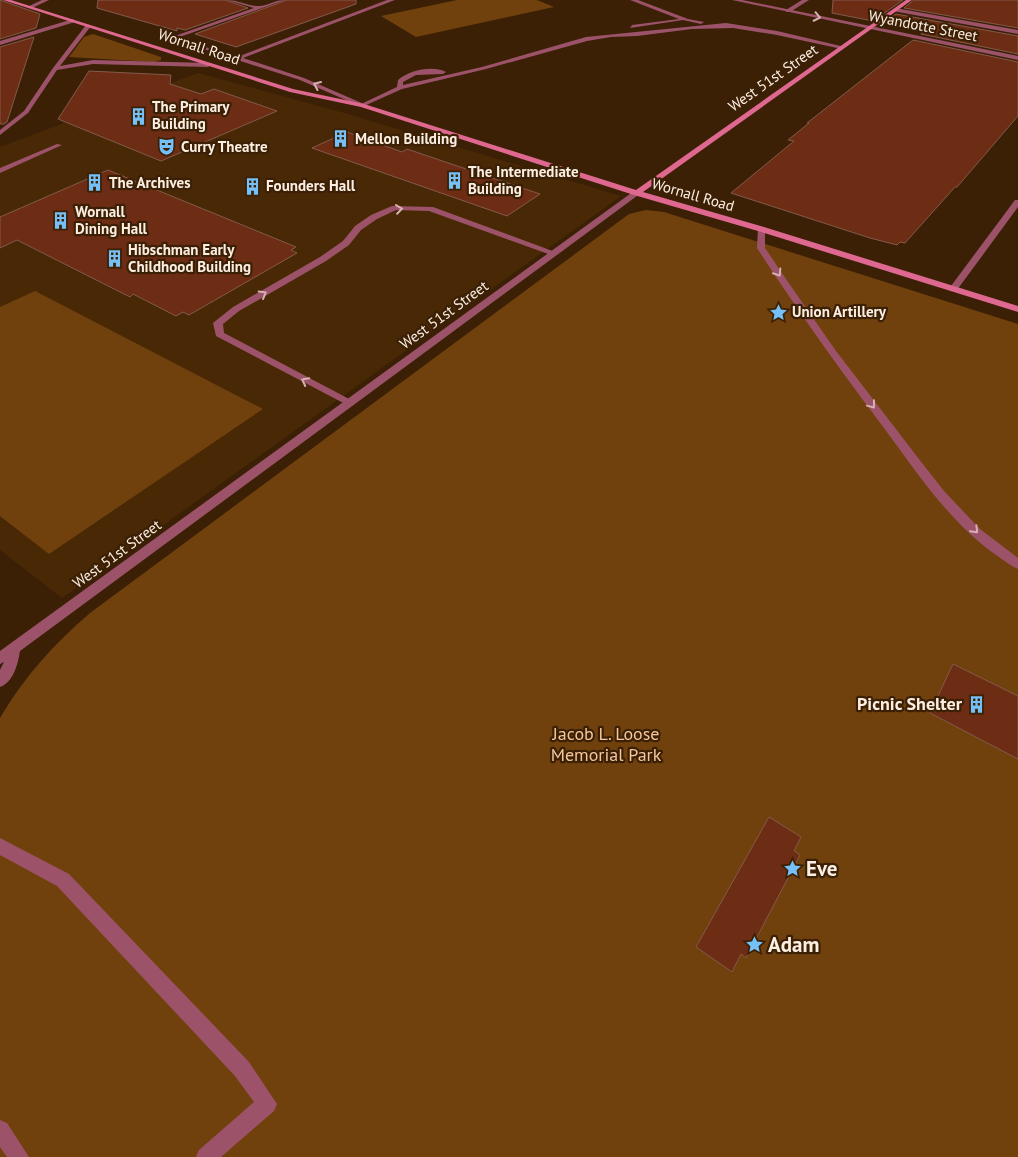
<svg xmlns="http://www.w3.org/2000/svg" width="1018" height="1157" viewBox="0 0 1018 1157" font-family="'PT Sans',sans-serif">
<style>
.built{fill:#492806}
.green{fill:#71410d}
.building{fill:#6d2d14;stroke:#825a4c}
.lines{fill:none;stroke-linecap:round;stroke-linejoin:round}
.lane{fill:#9c536a;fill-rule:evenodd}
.street{fill:#9c536a;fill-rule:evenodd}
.secondary{fill:#de688f;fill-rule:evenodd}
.oneway{stroke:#d6b0b2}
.labels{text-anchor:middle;stroke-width:4.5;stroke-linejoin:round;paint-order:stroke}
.far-street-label{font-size:15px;fill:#fdeee2;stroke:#3b2005}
.far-poi-label{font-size:15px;font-weight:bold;fill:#fdeee2;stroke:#3b2005;text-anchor:start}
.poi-label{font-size:18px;font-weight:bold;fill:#fdeee2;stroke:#3b2005;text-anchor:end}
.park-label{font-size:18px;fill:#f6c69d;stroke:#3b2005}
.near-poi-label{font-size:21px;font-weight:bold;fill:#fdeee2;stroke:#3b2005;text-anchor:start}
</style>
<rect width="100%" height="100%" fill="#3b2005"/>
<polygon class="built" points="198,73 348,114 621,196 62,598 0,550 0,147"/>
<g class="green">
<polygon points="457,0 537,0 554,7 416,37 381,16"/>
<polygon points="93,34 161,57 161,60 154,62 69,57 84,37"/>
<path d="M646 210 664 212 1018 324V1157H0V718C23 678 55 643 90 613L629 214Z"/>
<polygon points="35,291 263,409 49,554 0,516 0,307"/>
</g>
<g class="building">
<polygon points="0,0 40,14 36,28 0,39"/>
<polygon points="98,0 225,0 248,8 185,30 177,28 177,31 97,8"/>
<polygon points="287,0 356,0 356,4 236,47 195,34"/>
<polygon points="833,0 903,0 873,21 832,13"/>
<polygon points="914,0 1018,0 1018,28 904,8"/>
<polygon points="896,14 1018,36 1018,54 921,34 925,31 883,23"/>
<polygon points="34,37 7,122 4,124 0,124 0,47"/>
<polygon points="913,40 1018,62 1018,116 957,187 955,187 905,243 900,242 897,245 870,238 731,193 794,141 788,140 809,123 807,123"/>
<polygon points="89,71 171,75 170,84 201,94 214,89 277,111 161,161 58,119"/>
<polygon points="347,132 402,152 407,149 540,194 507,216 312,148"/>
<polygon points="108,170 296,247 291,250 297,253 189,315 183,312 176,316 133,294 130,297 17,240 0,248 0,217"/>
<polygon points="953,664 1018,696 1018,759 930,713"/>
<polygon points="769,817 801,837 794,851 800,855 746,958 741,954 732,972 696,947"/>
</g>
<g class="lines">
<g class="lane">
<path d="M227 0C238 0 250 7 260 6 269 5 275 0 285 0L174 39 169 38 254 8Z"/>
<polygon points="630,0 638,0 688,19 704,22 701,24 683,20 630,28 632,25 679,19"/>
<polygon points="802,0 809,0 790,12 786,12 786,10"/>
<polygon points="895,8 1018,30 1018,34 893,11"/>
<path d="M726 23 777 31 845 47 842 49 777 35 733 28 692 29 637 36 611 37 587 41 486 69 402 89 364 106 359 105 397 87 398 80C409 70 433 65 446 72L443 74 416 75 403 82V85L482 67 586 37Z"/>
<polygon points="57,144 62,145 0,173 0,168"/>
<polygon points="392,206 433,207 558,253 551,255 429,211 396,210 377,219 361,230 349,245 326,261 239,311 223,324 224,333 353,401 354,403 349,406 216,336 213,323 233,307 320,257 343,241 355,226 371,215"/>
<polygon points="0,838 69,874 249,1062 277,1104 274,1111 221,1157 196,1157 199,1150 254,1102 235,1076 57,886 0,855"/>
</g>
<g class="street">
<polygon points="42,0 49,0 32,8 27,7"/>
<polygon points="387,0 395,0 243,58 304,78 364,104 364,106 362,107 300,80 169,38 174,37 237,57"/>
<polygon points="732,0 742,0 1018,56 1018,60"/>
<polygon points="73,19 75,22 0,45 0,41"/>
<polygon points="86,25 91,26 60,66 93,60 208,63 211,65 208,67 93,64 57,70 28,113 0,135 0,130 24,111 53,68"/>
<path d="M634 191 641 193 20 651C18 663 14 682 0 687V670L4 662 0 664V651Z"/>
<polygon points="1015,200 1018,200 1018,207 957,290 951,290 951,286"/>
<path d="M758 227 765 229V248L788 282 836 351 922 463 944 491 980 529 1018 558V569C1011 566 1005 561 999 557 950 524 916 471 881 424 838 367 796 308 757 248Z"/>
<polygon points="0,1120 7,1123 29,1157 7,1157 0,1147"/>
</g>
<polygon class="secondary" points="3,0 11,0 293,89 364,104 636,190 906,0 912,0 643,192 764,227 1018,306 1018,312 758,231 634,195 361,107 290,92"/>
</g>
<defs><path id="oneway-chevron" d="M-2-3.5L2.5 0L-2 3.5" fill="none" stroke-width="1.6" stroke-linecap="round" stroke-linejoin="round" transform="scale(1.25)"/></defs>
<g class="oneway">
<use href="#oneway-chevron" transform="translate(817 17) rotate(12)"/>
<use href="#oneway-chevron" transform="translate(317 85) rotate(-156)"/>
<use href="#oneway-chevron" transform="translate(399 209) rotate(-8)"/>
<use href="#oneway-chevron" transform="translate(778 273) rotate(57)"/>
<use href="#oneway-chevron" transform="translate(263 294) rotate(-30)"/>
<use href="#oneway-chevron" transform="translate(305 381) rotate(-153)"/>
<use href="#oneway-chevron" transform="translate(872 405) rotate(53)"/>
<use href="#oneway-chevron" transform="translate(975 530) rotate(45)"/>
</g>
<defs>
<symbol id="building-bare" viewBox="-9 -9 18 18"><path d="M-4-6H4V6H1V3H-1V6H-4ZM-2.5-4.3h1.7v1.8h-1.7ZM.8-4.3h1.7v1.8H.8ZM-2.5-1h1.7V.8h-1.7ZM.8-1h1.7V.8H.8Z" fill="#75c0f6" stroke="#3b2005" stroke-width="2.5" paint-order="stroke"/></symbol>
<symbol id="theatre-bare" viewBox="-9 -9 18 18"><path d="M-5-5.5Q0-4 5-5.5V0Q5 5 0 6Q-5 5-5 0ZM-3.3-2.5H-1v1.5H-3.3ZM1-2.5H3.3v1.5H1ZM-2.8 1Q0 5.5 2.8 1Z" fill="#75c0f6" stroke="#3b2005" stroke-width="2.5" paint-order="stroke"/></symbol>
<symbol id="sight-bare" viewBox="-9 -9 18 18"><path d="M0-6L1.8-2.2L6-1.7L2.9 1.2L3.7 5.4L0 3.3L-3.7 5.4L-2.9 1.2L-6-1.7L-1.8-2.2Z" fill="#75c0f6" stroke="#3b2005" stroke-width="2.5" paint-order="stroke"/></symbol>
</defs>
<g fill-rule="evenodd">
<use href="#building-bare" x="126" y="104" width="25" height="25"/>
<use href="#building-bare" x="328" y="126" width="25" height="25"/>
<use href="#theatre-bare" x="154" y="134" width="25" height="25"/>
<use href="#building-bare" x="442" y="168" width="25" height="25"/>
<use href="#building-bare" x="82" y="170" width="25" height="25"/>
<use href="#building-bare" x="240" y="174" width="25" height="25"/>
<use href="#building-bare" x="48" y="208" width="25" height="25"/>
<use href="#building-bare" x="102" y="246" width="25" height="25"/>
<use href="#sight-bare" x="766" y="300" width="25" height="25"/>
<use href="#building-bare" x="964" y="692" width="25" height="25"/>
<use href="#sight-bare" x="780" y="856" width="25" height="25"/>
<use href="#sight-bare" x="742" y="932" width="25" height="25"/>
</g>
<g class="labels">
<g class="far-street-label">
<text transform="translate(923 26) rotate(11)" y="5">Wyandotte Street</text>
<text transform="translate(199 47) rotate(18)" y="5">Wornall Road</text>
<text transform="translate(773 78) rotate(-35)" y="5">West 51st Street</text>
<text transform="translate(693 195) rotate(16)" y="5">Wornall Road</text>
<text transform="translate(444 315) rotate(-36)" y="5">West 51st Street</text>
<text transform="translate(117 554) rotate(-36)" y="5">West 51st Street</text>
</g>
<g class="far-poi-label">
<text x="152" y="112">The Primary<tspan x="152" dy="17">Building</tspan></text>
<text x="355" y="144">Mellon Building</text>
<text x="181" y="152">Curry Theatre</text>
<text x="468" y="177">The Intermediate<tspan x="468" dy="17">Building</tspan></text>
<text x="109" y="188">The Archives</text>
<text x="266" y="191">Founders Hall</text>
<text x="75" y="217">Wornall<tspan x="75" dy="17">Dining Hall</tspan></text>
<text x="128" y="255">Hibschman Early<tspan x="128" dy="17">Childhood Building</tspan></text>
<text x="792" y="317">Union Artillery</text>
</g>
<g class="poi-label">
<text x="962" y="710">Picnic Shelter</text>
</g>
<g class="park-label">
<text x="606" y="740">Jacob L. Loose<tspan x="606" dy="21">Memorial Park</tspan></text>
</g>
<g class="near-poi-label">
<text x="806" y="876">Eve</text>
<text x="768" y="952">Adam</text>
</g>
</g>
</svg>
